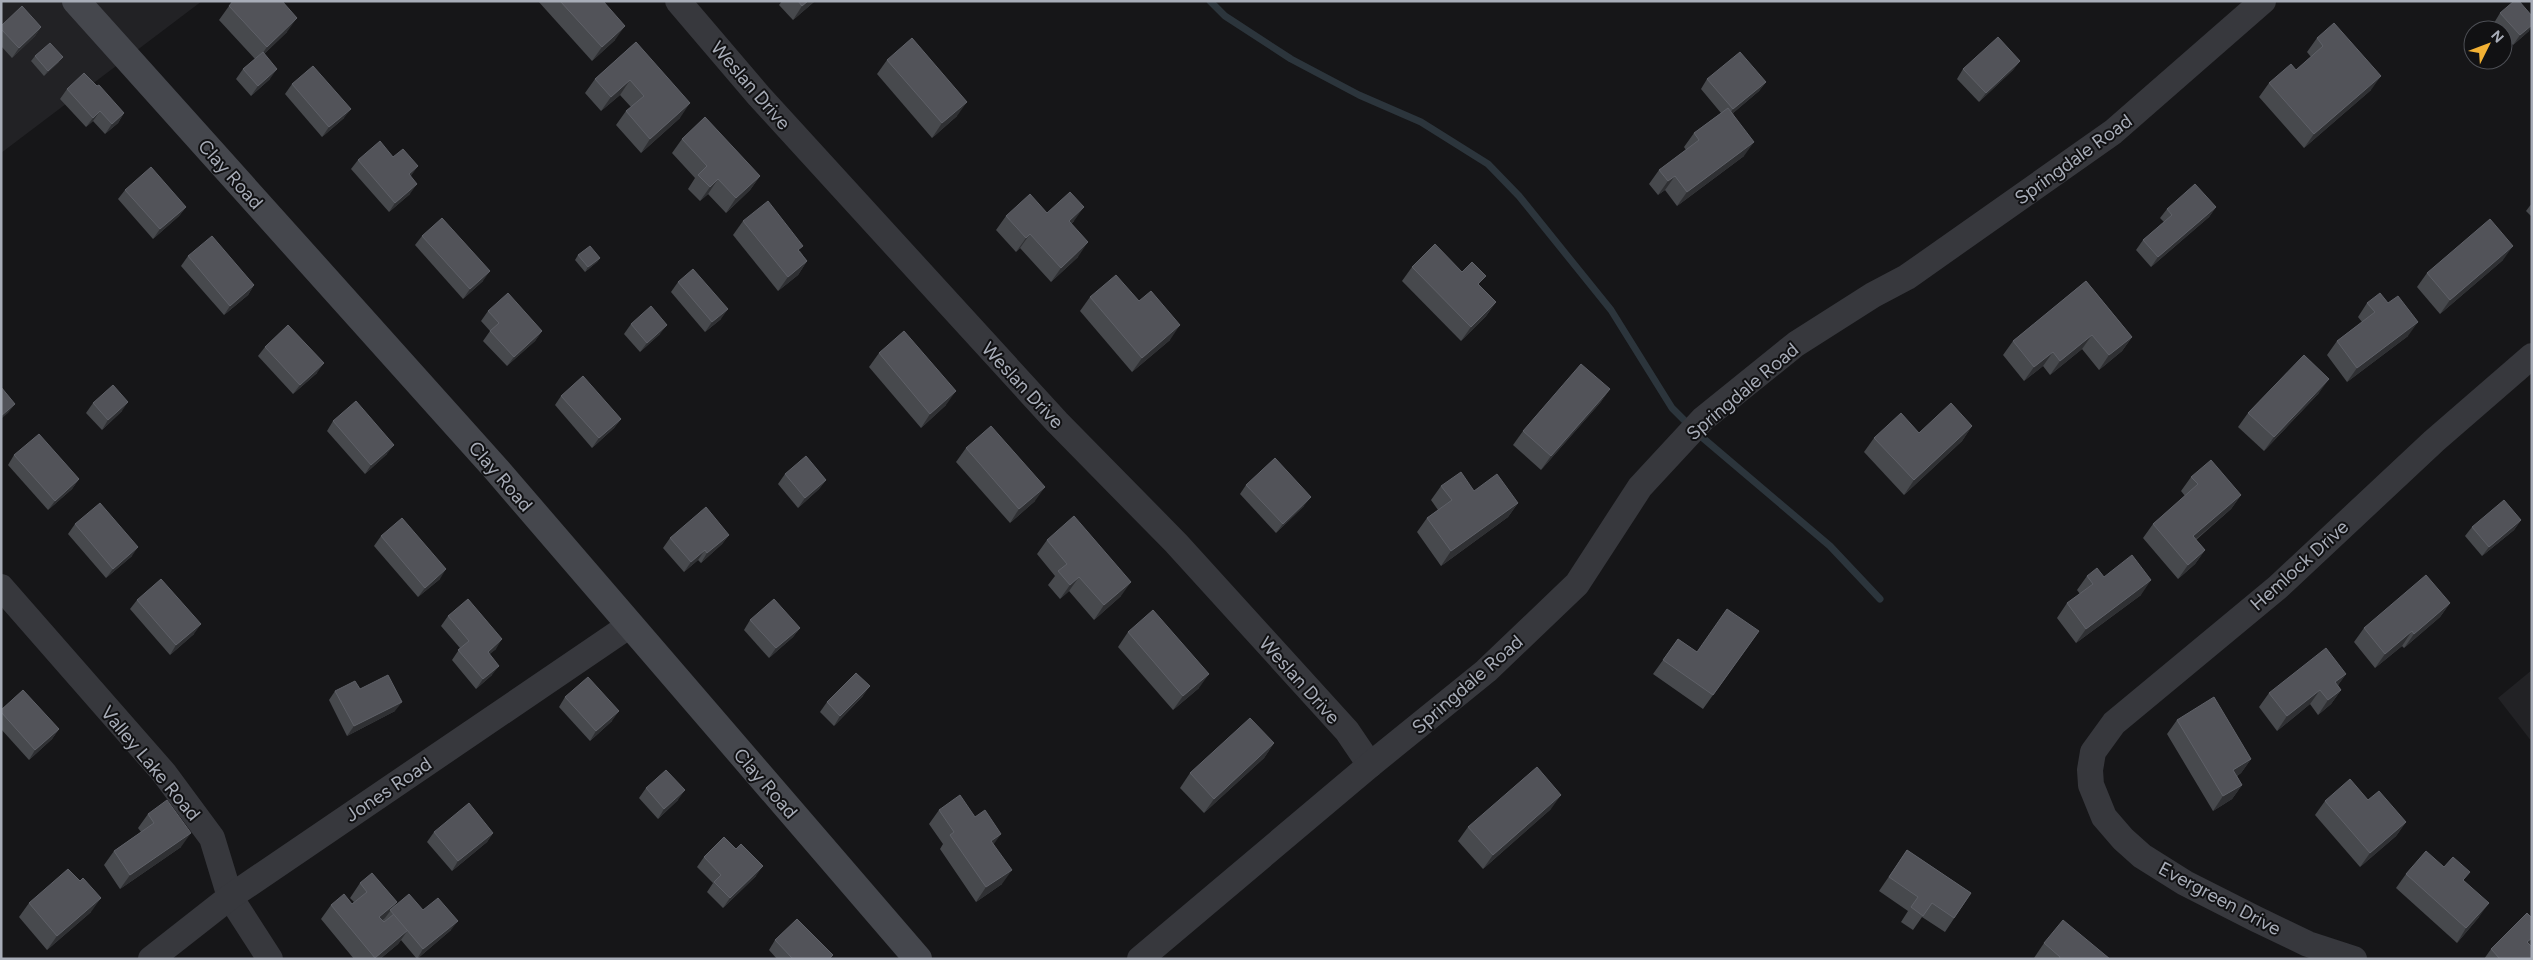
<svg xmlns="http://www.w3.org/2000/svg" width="2533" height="960" viewBox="0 0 2533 960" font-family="Figtree,sans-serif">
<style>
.built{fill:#222225}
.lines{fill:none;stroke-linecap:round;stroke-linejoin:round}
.stream{stroke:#2c353c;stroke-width:7}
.street{stroke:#37383d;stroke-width:26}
.secondary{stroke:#45474d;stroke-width:28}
.wall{fill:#47494d}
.shaded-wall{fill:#2f3033}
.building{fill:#525359;stroke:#5f6168}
.labels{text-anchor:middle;stroke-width:4;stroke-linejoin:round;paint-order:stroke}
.street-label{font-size:19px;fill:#a8adb8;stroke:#111113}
</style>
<rect width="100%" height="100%" fill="#161618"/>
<g class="built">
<polygon points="1,1 202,1 1,153"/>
<polygon points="2532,670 2532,742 2498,698"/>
</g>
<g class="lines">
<g class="stream">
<polyline points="1210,1 1225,16 1291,59 1359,95 1421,122 1488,164 1519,196 1611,310 1672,408 1689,425"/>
<polyline points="1697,433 1830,546 1880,599"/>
</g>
<g class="street">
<polyline points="678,1 759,96 1057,422 1176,543 1347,731 1370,765"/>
<polyline points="1,587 164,773 212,838 230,897 270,959"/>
<polyline points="151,959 230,897 630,625"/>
<polyline points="1140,959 1370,765 1486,671 1577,584 1640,487 1703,419 1796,344 1873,295 1907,277 2113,132 2263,1"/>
<polyline points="2354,959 2308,944 2256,919 2185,883 2142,856 2123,839 2104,817 2091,785 2090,770 2093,752 2114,723 2278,587 2434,441 2532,356"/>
</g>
<polyline class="secondary" points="76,1 496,469 918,959"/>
</g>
<g class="wall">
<polygon points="538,1 603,1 615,40 592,61"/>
<polygon points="782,1 815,1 793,20 779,5"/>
<polygon points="229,6 287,32 264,54 270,79 251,96 236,79 243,69 255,59 219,20"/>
<polygon points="2500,13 2529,31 2513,45 2503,34 2503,30 2500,30 2494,23"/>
<polygon points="1,26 41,27 35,36 12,58 1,46"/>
<polygon points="2317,38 2371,90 2304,148 2259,97 2269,83 2296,70 2311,57 2307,52"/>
<polygon points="636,42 680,118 641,153 616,125 626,111 631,107 620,95 601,111 585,93 595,79"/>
<polygon points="35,56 59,62 44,76 31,61"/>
<polygon points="887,60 957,116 932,138 877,74"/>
<polygon points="2020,61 2013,70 1979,102 1957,79 1963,69"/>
<polygon points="1707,79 1766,82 1759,91 1733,113 1744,156 1677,206 1665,190 1658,195 1649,184 1659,170 1686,150 1684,147 1694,133 1721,113 1701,89"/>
<polygon points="292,84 344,118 322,137 285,94"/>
<polygon points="97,86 124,113 118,123 105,134 93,121 86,127 60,99 67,89"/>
<polygon points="682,139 760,176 750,190 726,213 708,194 700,201 688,189 695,178 672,153"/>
<polygon points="358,160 410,176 410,194 389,212 351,169"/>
<polygon points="125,190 186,207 179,216 153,239 118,199"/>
<polygon points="2532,203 2532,217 2526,211"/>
<polygon points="2216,207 2209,217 2151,267 2136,250 2143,240 2164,222 2160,218 2167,209"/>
<polygon points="1047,213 1074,221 1071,224 1078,257 1051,282 1020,248 1016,252 996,230 1006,216"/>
<polygon points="743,221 800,251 807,261 798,275 778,291 733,235"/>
<polygon points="422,236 483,281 463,299 415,245"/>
<polygon points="578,255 600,258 597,262 585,272 575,260"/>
<polygon points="188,256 254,285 248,295 224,315 181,266"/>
<polygon points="2503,260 2440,314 2417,287 2427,273"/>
<polygon points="1412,267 1462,272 1479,286 1496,302 1486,316 1461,341 1402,281"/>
<polygon points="2086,281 2132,337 2122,351 2099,370 2082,349 2050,375 2043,366 2024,381 2003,355 2013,341"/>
<polygon points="678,282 721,319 705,332 671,292"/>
<polygon points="1090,297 1170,340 1132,372 1080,311"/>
<polygon points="2367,303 2408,336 2347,382 2327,355 2337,341 2362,322 2358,317"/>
<polygon points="488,311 542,331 535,341 507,366 483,341 490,331 481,321"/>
<polygon points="631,324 660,334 640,352 624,334"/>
<polygon points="265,347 317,373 293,394 258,356"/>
<polygon points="879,353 946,405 921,428 869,367"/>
<polygon points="1610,389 1600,403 1541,470 1513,445 1523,431"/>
<polygon points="2319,393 2264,451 2238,427 2248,413"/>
<polygon points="561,396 621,419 614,428 592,448 555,405"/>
<polygon points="93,403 122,411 102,430 86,413"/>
<polygon points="333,421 387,454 365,474 327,431"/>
<polygon points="1972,426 1962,441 1904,495 1864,452 1874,438"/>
<polygon points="966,448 1035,501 1010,523 956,462"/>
<polygon points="14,455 79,479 72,489 48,510 8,465"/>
<polygon points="785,474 826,480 819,489 798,508 778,484"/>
<polygon points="2191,477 2241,495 2231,509 2196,540 2205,550 2195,564 2178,579 2143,538 2153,524 2185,496 2181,491"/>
<polygon points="1246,485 1304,506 1276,533 1240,494"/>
<polygon points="1441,486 1474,491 1518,503 1508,517 1441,566 1417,532 1427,518 1438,510 1431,500"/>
<polygon points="2521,520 2514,530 2482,556 2465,536 2472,527"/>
<polygon points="75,524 132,556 106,578 68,534"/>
<polygon points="729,535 722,544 701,563 698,560 684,572 663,548 670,538"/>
<polygon points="381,536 440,579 418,597 374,546"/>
<polygon points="1047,540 1121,596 1094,620 1069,591 1060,599 1048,585 1055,576 1037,554"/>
<polygon points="2087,576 2141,595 2076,643 2057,618 2067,603 2080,594 2077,590"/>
<polygon points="137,600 194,634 170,655 130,609"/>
<polygon points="2450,603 2440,617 2404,648 2402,646 2375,668 2354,642 2364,628"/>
<polygon points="448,616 496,649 489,654 492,675 476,689 452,660 460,648 441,626"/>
<polygon points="750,620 800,628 793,637 769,658 744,630"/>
<polygon points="1759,631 1703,709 1653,674 1678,639 1697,652"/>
<polygon points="1128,632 1199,688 1173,710 1118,647"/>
<polygon points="2346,674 2338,685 2341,690 2331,704 2318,715 2310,704 2277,731 2259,707 2269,693"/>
<polygon points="360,689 395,711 347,736 329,700 335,691"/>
<polygon points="863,696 834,726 820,712 827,702"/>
<polygon points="565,697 612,721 590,741 559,707"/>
<polygon points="1,710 59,729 52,739 29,760 1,729"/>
<polygon points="2177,720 2251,759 2241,773 2237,776 2242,785 2232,799 2213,811 2167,734"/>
<polygon points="1274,743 1264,758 1204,813 1180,788 1190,773"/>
<polygon points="646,788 678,800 658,819 639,798"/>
<polygon points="2368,800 2406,822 2396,836 2360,867 2315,815 2325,801"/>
<polygon points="1551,809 1483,869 1458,841 1468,827"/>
<polygon points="939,810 994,844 1002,884 976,902 940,849 943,844 929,824"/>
<polygon points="148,814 181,847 120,889 104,865 114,851 141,832 138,828"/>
<polygon points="434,832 493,833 487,842 452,871 427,842"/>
<polygon points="1907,850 1971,893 1945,932 1922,917 1913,930 1901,922 1908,911 1879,891"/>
<polygon points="704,857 756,876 723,908 707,892 713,883 697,867"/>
<polygon points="2444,867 2464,881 2479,917 2457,943 2396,888 2406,874"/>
<polygon points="360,883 397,902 393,908 423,910 451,930 417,959 401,940 398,944 380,959 354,959 321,919 331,905 352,904 354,902 350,898"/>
<polygon points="29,903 91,912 47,950 19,917"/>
<polygon points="2532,918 2532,943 2530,945 2532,959 2484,959 2491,949"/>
<polygon points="775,940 833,955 830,959 777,959 769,950"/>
<polygon points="2044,943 2110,959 2036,959 2034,958"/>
</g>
<g class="shaded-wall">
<polygon points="808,1 815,1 793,20 802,6"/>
<polygon points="297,18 287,32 257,61 267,47"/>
<polygon points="2532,25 2532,27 2529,31 2513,45 2520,35"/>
<polygon points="625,26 615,40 592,61 602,47"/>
<polygon points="41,27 35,36 12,58 19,48"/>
<polygon points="63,57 59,62 44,76 48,71"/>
<polygon points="2020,61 2013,70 1979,102 1986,93"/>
<polygon points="277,69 270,79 251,96 258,86"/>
<polygon points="2381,76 2371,90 2304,148 2314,134"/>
<polygon points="630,80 620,95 601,111 611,97"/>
<polygon points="1766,82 1759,91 1726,119 1733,109"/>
<polygon points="967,102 957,116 932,138 942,123"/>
<polygon points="690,103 680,118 641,153 650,139"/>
<polygon points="351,109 344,118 322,137 329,127"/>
<polygon points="100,111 93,121 86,127 93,118"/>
<polygon points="124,113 118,123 105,134 112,124"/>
<polygon points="1754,142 1744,156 1677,206 1687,192"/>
<polygon points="418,166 411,176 402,184 409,174"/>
<polygon points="760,176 750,190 726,213 736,198"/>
<polygon points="1675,176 1665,190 1658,195 1668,181"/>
<polygon points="718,179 708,194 700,201 710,187"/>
<polygon points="417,184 410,194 389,212 395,203"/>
<polygon points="186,207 179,216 153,239 160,229"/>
<polygon points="1084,207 1074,221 1059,236 1069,221"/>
<polygon points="2216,207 2209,217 2151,267 2158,257"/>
<polygon points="1030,234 1020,248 1016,252 1026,238"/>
<polygon points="1088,242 1078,257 1051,282 1061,268"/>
<polygon points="2513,246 2503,260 2440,314 2450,300"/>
<polygon points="600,258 597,262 585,272 588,267"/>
<polygon points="807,261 798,275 778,291 788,277"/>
<polygon points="490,271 483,281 463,299 470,289"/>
<polygon points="254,285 248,295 224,315 230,306"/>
<polygon points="1496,302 1486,316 1461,341 1471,327"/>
<polygon points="728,309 721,319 705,332 712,322"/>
<polygon points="2418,322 2408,336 2347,382 2357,368"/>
<polygon points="667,325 660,334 640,352 647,343"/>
<polygon points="1180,325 1170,340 1132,372 1142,358"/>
<polygon points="542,331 535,341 507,366 514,357"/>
<polygon points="2092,335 2082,349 2050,375 2060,361"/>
<polygon points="2132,337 2122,351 2099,370 2109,355"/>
<polygon points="2053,352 2043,366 2024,381 2034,367"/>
<polygon points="324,363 317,373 293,394 300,385"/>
<polygon points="2329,379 2319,393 2264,451 2274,437"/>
<polygon points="1610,389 1600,403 1541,470 1551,456"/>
<polygon points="956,391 946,405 921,428 930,414"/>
<polygon points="128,402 122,411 102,430 108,420"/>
<polygon points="15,404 8,413 1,419 1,416"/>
<polygon points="621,419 614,428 592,448 599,438"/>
<polygon points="1972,426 1962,441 1904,495 1914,480"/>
<polygon points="394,445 387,454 365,474 371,465"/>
<polygon points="79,479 72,489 48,510 55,501"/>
<polygon points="826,480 819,489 798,508 805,498"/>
<polygon points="1045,487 1035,501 1010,523 1019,509"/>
<polygon points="2241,495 2231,509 2183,550 2193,536"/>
<polygon points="1311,497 1304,506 1276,533 1283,524"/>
<polygon points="1518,503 1508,517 1441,566 1451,551"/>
<polygon points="2521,520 2514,530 2482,556 2489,547"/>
<polygon points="729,535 722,544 701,563 707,553"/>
<polygon points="138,547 132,556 106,578 113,569"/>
<polygon points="705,550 698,560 684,572 691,562"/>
<polygon points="2205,550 2195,564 2178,579 2188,565"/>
<polygon points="446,569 440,579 418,597 425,588"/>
<polygon points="1079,577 1069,591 1060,599 1070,585"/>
<polygon points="2151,580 2141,595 2076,643 2086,629"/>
<polygon points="1131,582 1121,596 1094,620 1104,605"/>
<polygon points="2450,603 2440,617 2404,648 2414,634"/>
<polygon points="201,624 194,634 170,655 176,645"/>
<polygon points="800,628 793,637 769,658 776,648"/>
<polygon points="2412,631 2402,646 2375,668 2385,654"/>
<polygon points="502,639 496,649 481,662 488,652"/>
<polygon points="499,666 492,675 476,689 483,679"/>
<polygon points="1209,674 1199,688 1173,710 1183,696"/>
<polygon points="2346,674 2336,688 2335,682"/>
<polygon points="870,686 863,696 834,726 840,716"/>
<polygon points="2320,690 2310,704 2277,731 2287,716"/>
<polygon points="2341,690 2331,704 2318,715 2328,700"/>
<polygon points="402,702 395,711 347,736 354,726"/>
<polygon points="619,711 612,721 590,741 596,731"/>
<polygon points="59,729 52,739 29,760 35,750"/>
<polygon points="1274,743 1264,758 1204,813 1214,799"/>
<polygon points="2251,759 2241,773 2223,785 2233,770"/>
<polygon points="2242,785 2232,799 2213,811 2223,796"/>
<polygon points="685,790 678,800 658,819 664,809"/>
<polygon points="1561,795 1551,809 1483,869 1493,855"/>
<polygon points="2406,822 2396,836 2360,867 2370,853"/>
<polygon points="191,833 181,847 120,889 130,875"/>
<polygon points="493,833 487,842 452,871 458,861"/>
<polygon points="1001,834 991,848 991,841"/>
<polygon points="763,866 756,876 723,908 730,898"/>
<polygon points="1012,870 1002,884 976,902 986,887"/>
<polygon points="101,898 91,912 47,950 57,936"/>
<polygon points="397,902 385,918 369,931 379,917"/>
<polygon points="2489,903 2479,917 2457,943 2466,928"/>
<polygon points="458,921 451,930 417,959 423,949"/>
<polygon points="408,930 398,944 380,959 374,959"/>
<polygon points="2532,938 2532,943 2517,957 2527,942"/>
</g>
<g class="building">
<polygon points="233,1 282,1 297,18 267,47 229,6"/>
<polygon points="560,1 603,1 625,26 602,47"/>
<polygon points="798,1 808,1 802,6"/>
<polygon points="2514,1 2519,1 2532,16 2532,25 2520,35 2500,13"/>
<polygon points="22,6 41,27 19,48 1,29 1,26"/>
<polygon points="2334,23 2381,76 2314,134 2269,83 2291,64 2296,70 2323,46 2317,38"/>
<polygon points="1998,37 2020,61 1986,93 1963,69"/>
<polygon points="912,38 967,102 942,123 887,60"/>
<polygon points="636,42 690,103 650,139 626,111 644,96 630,80 611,97 595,79"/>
<polygon points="50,43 63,57 48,71 35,56"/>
<polygon points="263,52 277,69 258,86 243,69"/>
<polygon points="1740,52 1766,82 1733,109 1707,79"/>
<polygon points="313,66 351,109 329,127 292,84"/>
<polygon points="84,73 97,86 99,85 124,113 112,124 100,111 93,118 67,89"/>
<polygon points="1728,108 1754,142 1687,192 1675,176 1668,181 1659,170 1699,140 1694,133"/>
<polygon points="705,117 760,176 736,198 718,179 710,187 698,175 707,166 682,139"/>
<polygon points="380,141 393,157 403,149 418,166 409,174 417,184 395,203 358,160"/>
<polygon points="151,167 186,207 160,229 125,190"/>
<polygon points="2195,184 2216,207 2158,257 2143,240 2172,215 2167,209"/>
<polygon points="1070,192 1084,207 1069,221 1088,242 1061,268 1030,234 1026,238 1006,216 1030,194 1047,213"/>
<polygon points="768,201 803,246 798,250 807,261 788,277 743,221"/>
<polygon points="442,218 490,271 470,289 422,236"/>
<polygon points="2490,219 2513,246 2450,300 2427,273"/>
<polygon points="212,236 254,285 230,306 188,256"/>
<polygon points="1435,244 1462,272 1472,262 1486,276 1478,284 1496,302 1471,327 1412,267"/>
<polygon points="590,246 600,258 588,267 578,255"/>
<polygon points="693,269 728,309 712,322 678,282"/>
<polygon points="1116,275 1139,301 1151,291 1180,325 1142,358 1090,297"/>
<polygon points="2086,281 2132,337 2109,355 2092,335 2060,361 2053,352 2034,367 2013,341"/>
<polygon points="508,293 542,331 514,357 490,331 499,323 488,311"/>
<polygon points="2380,293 2388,303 2398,296 2418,322 2357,368 2337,341 2375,312 2367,303"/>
<polygon points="651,306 667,325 647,343 631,324"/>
<polygon points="288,325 324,363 300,385 265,347"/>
<polygon points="904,331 956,391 930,414 879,353"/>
<polygon points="2304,355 2329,379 2274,437 2248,413"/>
<polygon points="1581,364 1610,389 1551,456 1523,431"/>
<polygon points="583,376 621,419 599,438 561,396"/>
<polygon points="113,385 128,402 108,420 93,403"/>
<polygon points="1,387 15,404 1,416"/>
<polygon points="356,401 394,445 371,465 333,421"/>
<polygon points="1951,403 1972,426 1914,480 1874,438 1901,413 1919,433"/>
<polygon points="991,426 1045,487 1019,509 966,448"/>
<polygon points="39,434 79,479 55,501 14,455"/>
<polygon points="806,456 826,480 805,498 785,474"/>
<polygon points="1275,458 1311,497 1283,524 1246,485"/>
<polygon points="2211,460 2241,495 2193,536 2205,550 2188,565 2153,524 2198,484 2191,477"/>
<polygon points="1461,472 1474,491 1497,474 1518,503 1451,551 1427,518 1452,500 1441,486"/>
<polygon points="2504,500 2521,520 2489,547 2472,527"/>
<polygon points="100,503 138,547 113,569 75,524"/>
<polygon points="706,507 729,535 707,553 705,550 691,562 670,538"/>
<polygon points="1074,516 1131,582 1104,605 1079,577 1070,585 1058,571 1067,564 1047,540"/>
<polygon points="402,518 446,569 425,588 381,536"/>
<polygon points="2132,555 2151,580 2086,629 2067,603 2093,584 2087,576 2097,568 2104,577"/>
<polygon points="2426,575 2450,603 2414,634 2412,631 2385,654 2364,628"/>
<polygon points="161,579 201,624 176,645 137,600"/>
<polygon points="468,599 502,639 488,652 499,666 483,679 458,650 469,641 448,616"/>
<polygon points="774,599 800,628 776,648 750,620"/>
<polygon points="1727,609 1759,631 1713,695 1663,660 1678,639 1697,652"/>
<polygon points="1153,610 1209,674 1183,696 1128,632"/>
<polygon points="2326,648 2346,674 2335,682 2341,690 2328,700 2320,690 2287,716 2269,693"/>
<polygon points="856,673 870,686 840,716 827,702"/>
<polygon points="388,675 402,702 354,726 335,691 355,681 360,689"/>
<polygon points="588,677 619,711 596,731 565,697"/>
<polygon points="23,690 59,729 35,750 1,712 1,710"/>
<polygon points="2214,697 2251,759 2233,770 2242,785 2223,796 2177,720"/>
<polygon points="1250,718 1274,743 1214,799 1190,773"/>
<polygon points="1537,767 1561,795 1493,855 1468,827"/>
<polygon points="666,770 685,790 664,809 646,788"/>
<polygon points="2350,779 2368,800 2379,791 2406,822 2370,853 2325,801"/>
<polygon points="960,795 975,817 985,810 1001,834 991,841 1012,870 986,887 950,835 954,832 939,810"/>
<polygon points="167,800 191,833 130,875 114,851 154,823 148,814"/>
<polygon points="469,803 493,833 458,861 434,832"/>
<polygon points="724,837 736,849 741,844 763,866 730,898 714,882 721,875 704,857"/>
<polygon points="1907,850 1971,893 1954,918 1932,903 1923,916 1911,907 1918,897 1889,877"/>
<polygon points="2426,851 2444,867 2453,857 2470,872 2463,880 2489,903 2466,928 2406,874"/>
<polygon points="68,869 80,881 83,878 101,898 57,936 29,903"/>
<polygon points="372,873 397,902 379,917 384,922 394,914 408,930 375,958 331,905 344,894 352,904 367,892 360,883"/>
<polygon points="409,894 423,910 438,898 458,921 423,949 390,910"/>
<polygon points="2527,913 2532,918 2532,938 2527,942 2532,947 2532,959 2500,959 2491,949"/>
<polygon points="797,919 833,955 829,959 793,959 775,940"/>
<polygon points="2063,920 2110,959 2059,959 2060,957 2044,943"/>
</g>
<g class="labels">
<g class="street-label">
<text transform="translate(751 85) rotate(49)" y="7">Weslan Drive</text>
<text transform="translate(2073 159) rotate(-36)" y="7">Springdale Road</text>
<text transform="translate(231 174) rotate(48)" y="7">Clay Road</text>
<text transform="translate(1023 385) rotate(47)" y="7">Weslan Drive</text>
<text transform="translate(1742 391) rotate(-40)" y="7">Springdale Road</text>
<text transform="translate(501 476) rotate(49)" y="7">Clay Road</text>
<text transform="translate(2299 565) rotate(-42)" y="7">Hemlock Drive</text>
<text transform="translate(1300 680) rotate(48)" y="7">Weslan Drive</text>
<text transform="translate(1467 684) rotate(-41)" y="7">Springdale Road</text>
<text transform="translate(151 763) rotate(50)" y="7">Valley Lake Road</text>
<text transform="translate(766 783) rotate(49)" y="7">Clay Road</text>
<text transform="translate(388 789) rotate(-34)" y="7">Jones Road</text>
<text transform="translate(2220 898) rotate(28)" y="7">Evergreen Drive</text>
</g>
</g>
<rect width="2533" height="960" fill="none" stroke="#a8adb8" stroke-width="5"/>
<g transform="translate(2488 45) rotate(48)"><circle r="24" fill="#111113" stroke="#4d4f55"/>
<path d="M0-4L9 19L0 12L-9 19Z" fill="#f2b134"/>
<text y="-8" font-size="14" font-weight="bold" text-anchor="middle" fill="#a8adb8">N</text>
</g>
</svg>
